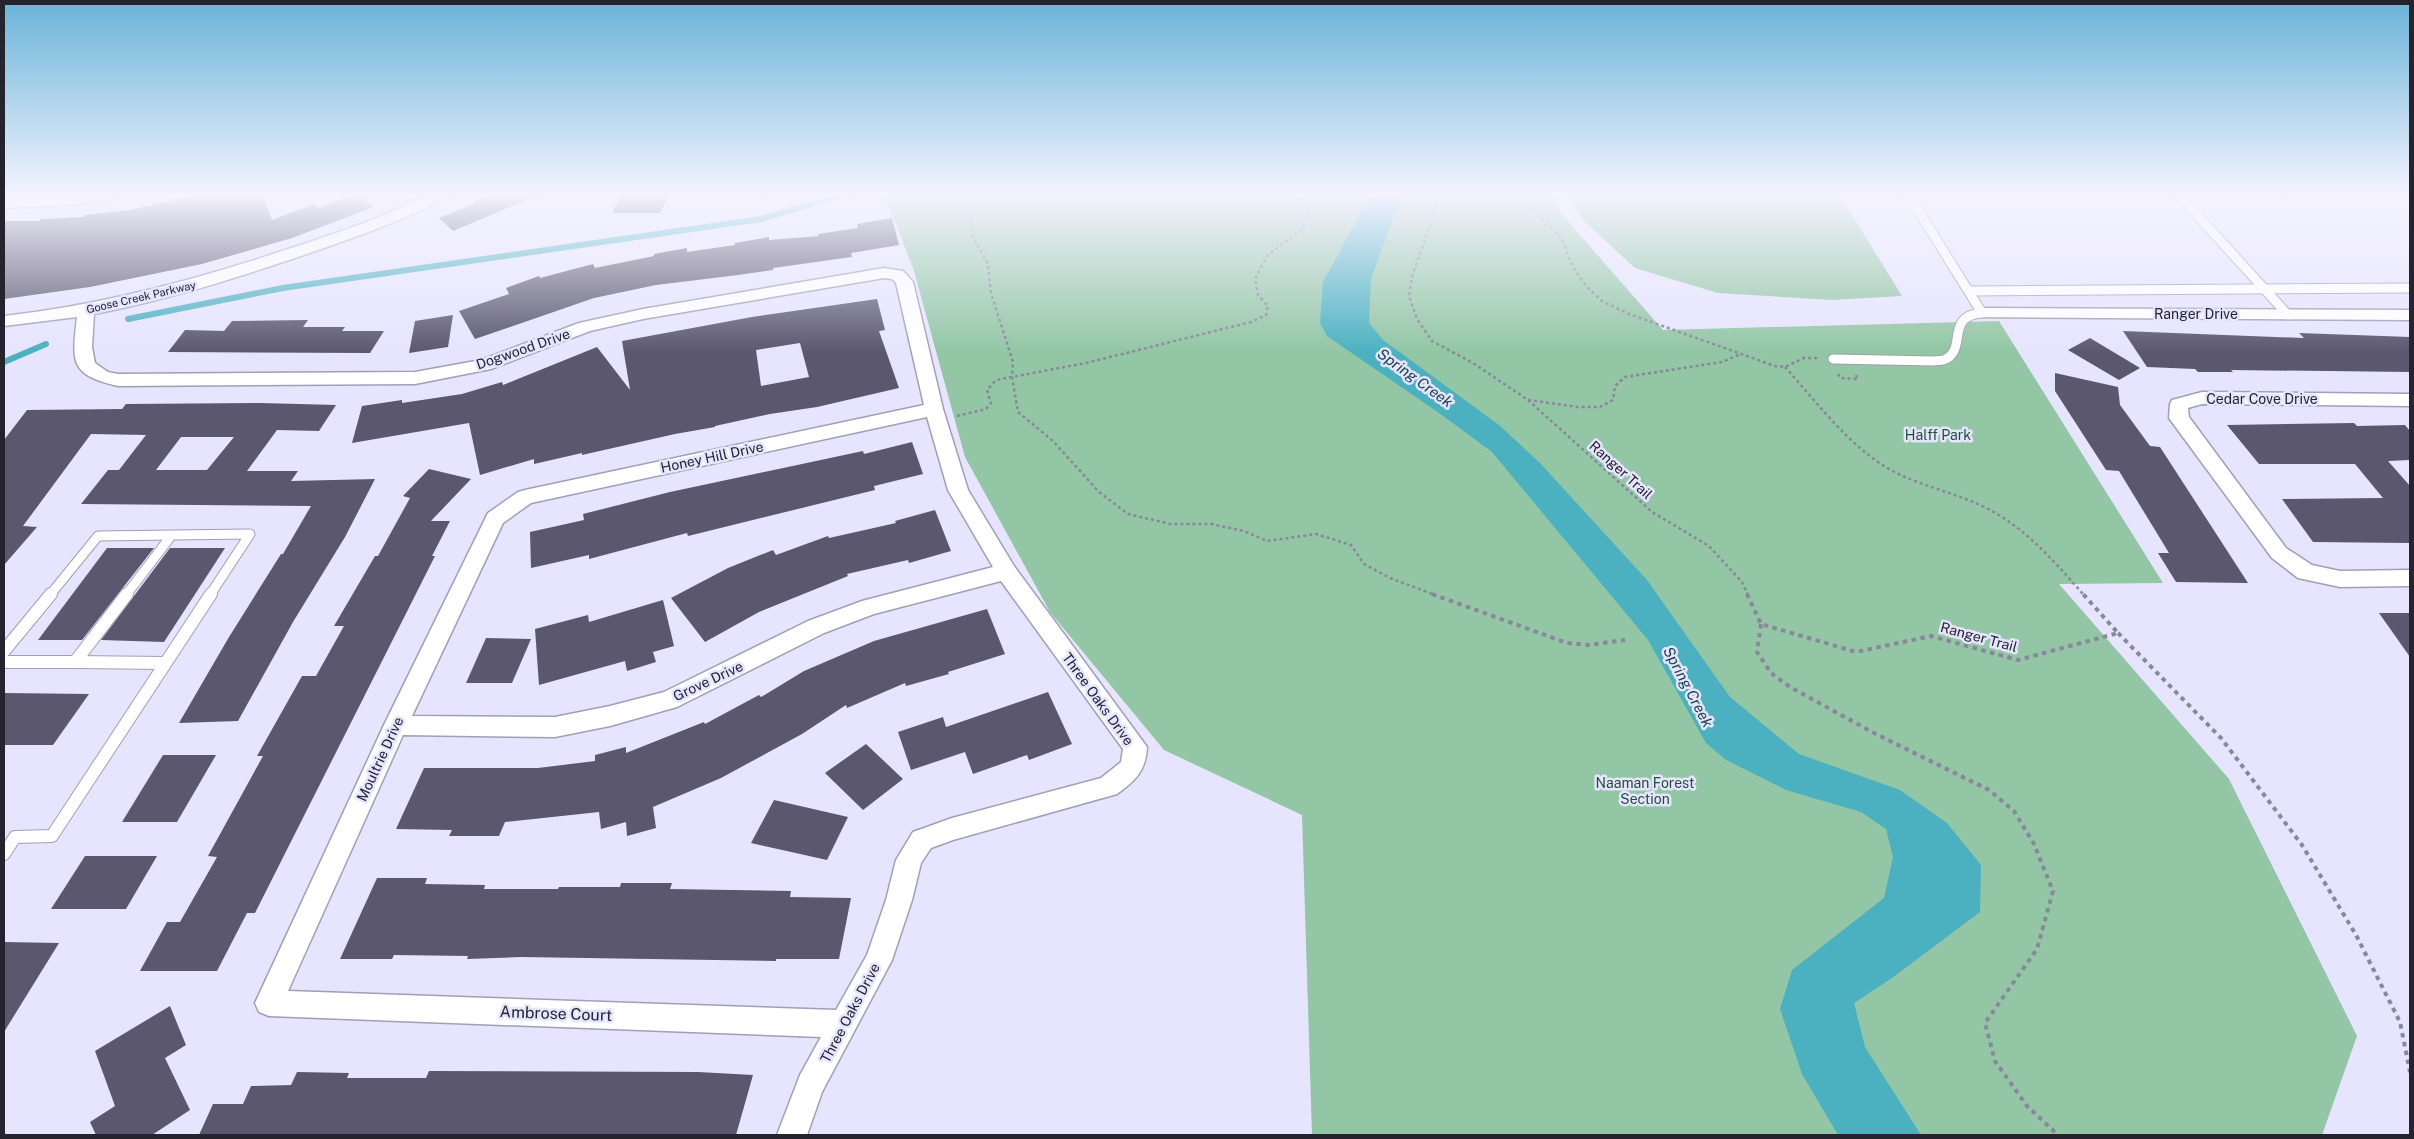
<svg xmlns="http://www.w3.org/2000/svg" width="2414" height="1139" viewBox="0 0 2414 1139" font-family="'Public Sans',sans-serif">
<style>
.green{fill:#92c6a4}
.water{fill:#4bb1c1}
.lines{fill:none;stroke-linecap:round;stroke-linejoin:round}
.stream{stroke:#4bb1c1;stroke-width:6}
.building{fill:#5a576e;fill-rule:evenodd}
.service-far1-casing{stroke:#a19eb7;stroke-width:11}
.service-casing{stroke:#a19eb7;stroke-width:14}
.minor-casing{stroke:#a19eb7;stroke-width:3}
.path-far1{stroke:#89879a;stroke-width:2.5;stroke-dasharray:3 3;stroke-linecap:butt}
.path{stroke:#89879a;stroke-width:4;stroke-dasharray:4.5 4.5;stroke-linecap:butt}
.service-far1{stroke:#fff;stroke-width:9}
.service{stroke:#fff;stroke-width:12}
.minor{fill:#fff;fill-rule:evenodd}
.labels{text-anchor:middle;stroke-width:5;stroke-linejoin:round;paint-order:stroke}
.far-street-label{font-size:11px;fill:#25242e;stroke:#e7e4ff}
.street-label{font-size:14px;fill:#25242e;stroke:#e7e4ff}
.park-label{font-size:14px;fill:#1c5234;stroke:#e7e4ff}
.water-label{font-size:15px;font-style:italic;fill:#18464e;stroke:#e7e4ff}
.near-street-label{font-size:16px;fill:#25242e;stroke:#e7e4ff}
</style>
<rect width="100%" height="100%" fill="#e7e4ff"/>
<g class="green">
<polygon points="881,194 1555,194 1559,211 1663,330 1999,321 2163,583 2059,584 2229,779 2357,1036 2322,1135 1312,1135 1302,815 1164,750 1050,612 965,457 914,271 889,206"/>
<polygon points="1567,194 1839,194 1902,296 1832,300 1718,293 1635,268 1583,220"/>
</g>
<polygon class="water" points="1371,194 1402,194 1371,279 1369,323 1383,340 1499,425 1540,463 1647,580 1730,697 1799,754 1900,790 1947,823 1981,865 1980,912 1892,978 1854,1003 1865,1047 1921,1135 1838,1135 1802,1074 1780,1009 1792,970 1884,898 1893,857 1886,829 1861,812 1786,790 1726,760 1706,743 1648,640 1492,452 1439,413 1327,336 1320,323 1323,282"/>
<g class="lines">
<g class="stream">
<polyline points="128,319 283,288 761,219 846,194"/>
<polyline points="4,362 46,344"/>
</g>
</g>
<g class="building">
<polygon points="201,194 262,194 272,220 314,204 318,208 355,194 359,194 373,207 292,238 202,264 90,287 4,299 4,221 39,221 41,219 84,217 85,215 130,210"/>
<polygon points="491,194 541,194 453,231 439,218 476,203 474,201"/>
<polygon points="621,195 669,195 660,213 612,213"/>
<polygon points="892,218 899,245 851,253 852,257 773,268 773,270 738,275 656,285 594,298 475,339 459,311 509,294 506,288 539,276 540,278 593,264 595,268 654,256 654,254 687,248 687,252 735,245 735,243 769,237 769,240 819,236 818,234 858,228 857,224"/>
<path d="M877 299 885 330 879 331 899 388 817 407 770 414 715 426V427L675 434 582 455V453L534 464V459L480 475 469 423 352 443 362 406 402 400V403L462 394 502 382 503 385 597 347 630 390 622 341 752 317ZM800 343 809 377 761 386 756 350Z"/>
<polygon points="453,315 448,347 409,353 415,321"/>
<polygon points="308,320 303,327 345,327 342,331 384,331 370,353 168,352 185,330 224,331 232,321"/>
<polygon points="2123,331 2304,338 2299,333 2410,337 2410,372 2231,370 2233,372 2198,372 2195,369 2147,367"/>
<polygon points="2090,338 2140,368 2119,380 2068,350"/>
<polygon points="2055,373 2118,387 2120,405 2150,446 2160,447 2248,583 2176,582 2158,553 2169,553 2119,471 2106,470 2055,391"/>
<path d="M260 403 336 405 319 431 277 430 247 471H298L291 481 375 479 345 537 293 622 238 721 179 723 229 637 281 554H283L311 506 81 504 108 470H119L146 435 91 434 23 526 37 527 4 565V440L27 410 122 409 126 404ZM181 437H234L207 470H156Z"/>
<polygon points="2354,423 2357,426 2405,425 2410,431 2410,460 2388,461 2410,486 2410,543 2313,542 2282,499 2383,498 2355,464 2259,464 2227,425"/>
<polygon points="912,442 923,474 874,486 875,490 688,536 687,533 589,559 589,555 531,568 530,532 584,520 583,514 670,492 863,451 864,454"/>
<polygon points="429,469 471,479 431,521 450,521 432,556 435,556 255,913 247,913 217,971 140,971 167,922 180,922 217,857 208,856 263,756 257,756 302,676 316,676 344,626 334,626 375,556 378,556 410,498 403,496"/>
<polygon points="935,510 951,551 909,563 908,560 847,574 848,576 759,612 705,642 671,598 728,568 773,550 776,555 828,536 829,538 896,523 895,521"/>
<polygon points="107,548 154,548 82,640 38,640"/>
<polygon points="170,548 225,548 164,642 101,640"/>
<polygon points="663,600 674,646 653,652 656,662 627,671 625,661 539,685 535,629 588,615 589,622"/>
<polygon points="987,609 1005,654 948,672 949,674 906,686 905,683 847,708 846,705 802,734 721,778 653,807 656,828 627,836 626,822 601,829 599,812 505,822 499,836 449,836 452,830 396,829 424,768 538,768 595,761 595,755 626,747 626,753 704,722 705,724 759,695 761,697 804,671 874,641"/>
<polygon points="2379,613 2410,613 2410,657"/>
<polygon points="486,638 531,639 512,683 466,683"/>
<polygon points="1048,692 1072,744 1029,760 1027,755 973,774 965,752 911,770 898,732 943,717 946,727"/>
<polygon points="4,693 89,694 53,745 4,745"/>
<polygon points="866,744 903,779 863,810 825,773"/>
<polygon points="163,755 216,755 177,822 122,822"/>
<polygon points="774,800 848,817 827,860 751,843"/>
<polygon points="85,856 157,856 126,909 51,909"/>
<polygon points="377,878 427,878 425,884 485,885 484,889 558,889 559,887 620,887 621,883 672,883 670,889 791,891 790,897 851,898 839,959 776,959 776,961 521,957 467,959 468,956 394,955 392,959 340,959"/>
<polygon points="4,942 59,943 4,1032"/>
<polygon points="170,1006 186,1045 165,1058 190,1110 152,1135 96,1135 90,1122 115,1106 95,1051"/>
<polygon points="429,1071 698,1072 753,1075 736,1135 199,1135 213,1104 243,1104 251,1086 291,1085 297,1072 349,1073 347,1078 426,1078"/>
</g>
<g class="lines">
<defs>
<g id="service-far1">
<polyline points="2178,194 2288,315"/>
<polyline points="1969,291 2410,288"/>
<path d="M1833 359 1934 361C1937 360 1943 361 1946 359 1967 348 1945 316 1982 313L1908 194"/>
<polyline points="50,595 98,536 250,534 210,595"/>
<polyline points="126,595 171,536"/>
</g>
<g id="service">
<polyline points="4,651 51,594"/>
<polyline points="4,662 75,662 127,594"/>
<polyline points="75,662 165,663"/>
<polyline points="4,854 15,837 52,836 211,594"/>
</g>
<g id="minor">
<polygon points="80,194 117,194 115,197 109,199 69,205 4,208 4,198"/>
<path d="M430 194H450L448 197C398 223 345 241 292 259 227 281 162 301 94 314L92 347 95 363 108 372 118 374 415 372 481 360 579 323 643 309 884 268 903 271 913 282 943 409 968 490 1014 566 1147 747C1146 771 1135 781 1117 794L953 840 931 848 921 863 912 900 892 960 822 1092 807 1135H777L800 1075 821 1037 269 1016 259 1012 255 1003 384 725 488 513 518 492 525 490 924 405 896 283 892 279 884 278 643 319 590 331 491 369 415 384 118 386C69 375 72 362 77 317L4 326V316C101 305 193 281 285 250 335 234 384 217 430 194ZM927 417 948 490 993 567 862 601 808 621 664 692 610 706 555 717 412 716 503 523 531 503ZM1001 581 1123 749 1121 762 1101 778 952 818 913 832 896 860 886 900 867 955 836 1010 288 991 403 735 555 737 610 726 677 707 824 633 874 614Z"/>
<polygon points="1982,308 2410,310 2410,320 1976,317 1973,313 1976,309"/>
<polygon points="2202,392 2410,394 2410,406 2202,404 2188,408 2189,417 2286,548 2312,565 2340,571 2410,570 2410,586 2340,587 2298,578 2272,558 2169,418 2170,404 2172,400"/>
</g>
</defs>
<use href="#service-far1" class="service-far1-casing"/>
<use href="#service" class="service-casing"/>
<use href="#minor" class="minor-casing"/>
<g class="path-far1">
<polyline points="978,194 970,212 973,237 988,264 991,293 1013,362 1012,377 1018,412 1053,441 1099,492 1128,514 1171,524 1211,524 1244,531 1267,541 1316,534 1351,545 1364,564 1390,578 1435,595"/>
<polyline points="1436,194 1433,218 1413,273 1409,296 1417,319 1432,341 1473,363 1528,400 1578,407 1600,407 1613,400 1615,386 1625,377 1722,362 1741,354"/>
<polyline points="1525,194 1538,216 1560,236 1574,269 1587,287 1602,301 1629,314 1775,366 1785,367 1804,358 1820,358"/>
<path d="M1785 367C1814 399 1842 437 1878 462 1912 486 1956 491 1992 511 2031 533 2055 563 2084 595"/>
<polyline points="1838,374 1840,378 1858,379 1855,374"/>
<polyline points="1528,400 1652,512 1709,546 1742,582 1748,595"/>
<polyline points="957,416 986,409 991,403 987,390 996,380 1086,363 1251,322 1266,315 1268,306 1258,295 1255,279 1267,256 1303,228 1308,213 1300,200 1290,194"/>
</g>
<g class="path">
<polyline points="1432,594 1567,643 1588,645 1625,640"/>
<polyline points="1747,594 1761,624 1856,652 1931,636 2018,660 2118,633 2083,594"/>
<polyline points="1761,624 1757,652 1771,673 1790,687 1874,733 1989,790 2014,811 2034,844 2053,891 2037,949 1985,1023 1995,1061 2027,1106 2058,1135"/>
<polyline points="2118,633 2221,738 2302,845 2356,935 2400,1022 2410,1072"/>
</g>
<use href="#service-far1" class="service-far1"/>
<use href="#service" class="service"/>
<use href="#minor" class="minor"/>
</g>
<linearGradient id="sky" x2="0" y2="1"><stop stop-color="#69b3d8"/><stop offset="0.55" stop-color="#f4f3ff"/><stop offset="1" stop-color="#f4f3ff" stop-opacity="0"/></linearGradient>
<rect width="2414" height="353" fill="url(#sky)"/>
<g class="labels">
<g class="far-street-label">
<text transform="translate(141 297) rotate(-13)" y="4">Goose Creek Parkway</text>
</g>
<g class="street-label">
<text x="2196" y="319">Ranger Drive</text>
<text transform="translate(523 349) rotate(-19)" y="5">Dogwood Drive</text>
<text x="2262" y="404">Cedar Cove Drive</text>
<text transform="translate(712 457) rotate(-12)" y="5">Honey Hill Drive</text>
<text transform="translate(1621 470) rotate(42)" y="5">Ranger Trail</text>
<text transform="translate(1979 637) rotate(15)" y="5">Ranger Trail</text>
<text transform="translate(708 681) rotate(-25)" y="5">Grove Drive</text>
<text transform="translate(1098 699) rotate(54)" y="5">Three Oaks Drive</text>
<text transform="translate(380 759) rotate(-65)" y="5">Moultrie Drive</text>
<text transform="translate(850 1013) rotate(-62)" y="5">Three Oaks Drive</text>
</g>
<g class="park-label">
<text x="1938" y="440">Halff Park</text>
<text x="1645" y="788">Naaman Forest<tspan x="1645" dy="16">Section</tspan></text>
</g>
<g class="water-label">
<text transform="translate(1415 378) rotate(36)" y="5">Spring Creek</text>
<text transform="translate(1688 687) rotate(62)" y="5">Spring Creek</text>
</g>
<g class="near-street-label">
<text transform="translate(556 1013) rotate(2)" y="6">Ambrose Court</text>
</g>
</g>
<rect width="2414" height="1139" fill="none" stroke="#25242e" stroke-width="10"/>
</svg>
